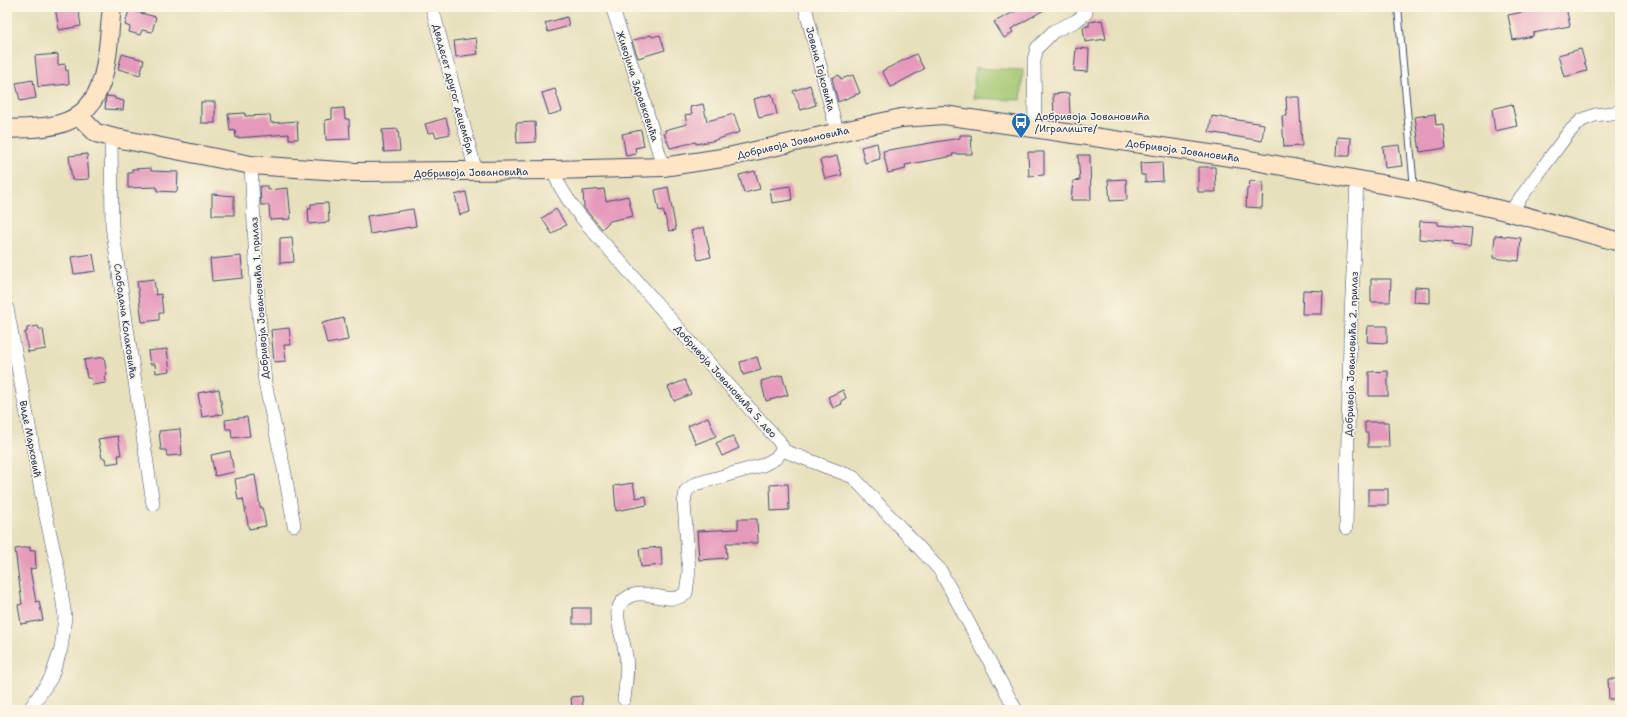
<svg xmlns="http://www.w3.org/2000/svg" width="1627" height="717" viewBox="0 0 1627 717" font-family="'Shantell Sans',sans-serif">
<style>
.green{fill:#a2c670;stroke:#5e7a67}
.building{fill:#e69abb}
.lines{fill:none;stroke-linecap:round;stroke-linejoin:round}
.lane-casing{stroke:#3a4a6c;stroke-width:8}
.street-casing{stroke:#3a4a6c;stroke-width:14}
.secondary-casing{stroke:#3a4a6c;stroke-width:20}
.lane{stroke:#fff;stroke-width:6}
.street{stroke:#fff;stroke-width:13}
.secondary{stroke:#fde5c5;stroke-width:18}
.labels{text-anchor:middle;stroke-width:3;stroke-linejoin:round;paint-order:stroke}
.street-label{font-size:10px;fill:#1b2f5e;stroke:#fcf5e5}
.poi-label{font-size:10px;fill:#1b2f5e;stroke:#fcf5e5;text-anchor:start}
</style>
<rect width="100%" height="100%" fill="#fcf5e5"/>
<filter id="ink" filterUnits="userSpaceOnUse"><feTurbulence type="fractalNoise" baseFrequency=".025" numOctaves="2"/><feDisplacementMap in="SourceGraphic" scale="8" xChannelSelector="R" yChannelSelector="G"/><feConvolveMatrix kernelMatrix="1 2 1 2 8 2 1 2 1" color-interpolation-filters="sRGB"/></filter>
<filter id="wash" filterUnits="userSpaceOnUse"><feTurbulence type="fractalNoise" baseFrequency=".012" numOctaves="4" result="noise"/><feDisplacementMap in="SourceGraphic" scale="16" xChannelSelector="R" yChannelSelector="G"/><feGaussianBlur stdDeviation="0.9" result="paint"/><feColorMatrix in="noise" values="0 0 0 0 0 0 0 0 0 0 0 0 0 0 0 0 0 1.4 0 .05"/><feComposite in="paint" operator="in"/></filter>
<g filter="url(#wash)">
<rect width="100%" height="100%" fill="#e7e0bc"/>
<polygon class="green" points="975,68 1023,70 1021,100 973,98"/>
<g id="blocks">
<g class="building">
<polygon points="55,7 78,7 81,26 59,30"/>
<polygon points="1024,7 1049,7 1011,29 1013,32 1004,38 994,22"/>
<polygon points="1527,7 1566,7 1570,26 1533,33 1533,36 1513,40 1508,15 1528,11"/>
<polygon points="129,10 156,17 152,32 142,30 140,35 129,32 130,27 125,25"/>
<polygon points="567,17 569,26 548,32 545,23"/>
<polygon points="1102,20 1106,39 1085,42 1083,27 1089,26 1089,22"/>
<polygon points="651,35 652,37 660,35 665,50 638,58 632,41"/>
<polygon points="476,38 478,54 456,57 454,41"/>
<polygon points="1076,48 1089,49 1088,72 1074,71"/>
<polygon points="1581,49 1587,71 1564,77 1558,55"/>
<polygon points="58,54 58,65 65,64 66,71 68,70 69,84 38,87 35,56"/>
<polygon points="122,54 144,60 140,75 118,69"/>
<polygon points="916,54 924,69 891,87 882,71"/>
<polygon points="839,75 841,79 853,75 860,93 838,102 832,78"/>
<polygon points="33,80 36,98 20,101 16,83"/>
<polygon points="810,85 816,105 801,110 793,91"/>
<polygon points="555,89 562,111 549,115 542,93"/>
<polygon points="1069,93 1070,115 1054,116 1053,94"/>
<polygon points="772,94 777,114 759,118 754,99"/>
<polygon points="106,96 115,97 115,99 124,101 123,110 105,109"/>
<polygon points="1286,97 1299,97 1302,146 1284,147 1282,116 1287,116"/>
<rect x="201" y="102" width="14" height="21"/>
<polygon points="703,104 707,121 734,114 740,132 712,141 696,144 696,142 670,148 664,133 666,133 665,130 687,124 685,115 692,114 690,107"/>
<polygon points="1512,104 1517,126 1495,131 1492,109"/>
<polygon points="344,108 345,119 349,119 350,139 326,140 325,120 332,119 332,109"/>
<polygon points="245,113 245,116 270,115 271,123 297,121 298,139 289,139 289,134 236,138 235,130 230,131 228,114"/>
<polygon points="1435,114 1436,125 1443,124 1446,148 1420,152 1415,117"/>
<polygon points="1212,116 1264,124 1262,141 1209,132"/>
<polygon points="446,118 450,134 436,137 434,132 428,133 425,124"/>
<polygon points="535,122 536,142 517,143 516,123"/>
<polygon points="398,129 400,151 384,152 382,130"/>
<polygon points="641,130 644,146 635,148 636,154 626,156 622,134"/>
<polygon points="960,135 971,135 972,154 952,154 953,156 905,165 906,169 888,173 883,151 960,138"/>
<polygon points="1337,137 1351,138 1350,156 1336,156"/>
<polygon points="877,143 880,159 865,163 861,147"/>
<polygon points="1399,145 1402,166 1385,168 1383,147"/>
<polygon points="1028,152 1044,152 1044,175 1029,176"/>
<polygon points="87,154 89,179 72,180 69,156"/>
<polygon points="1078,155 1090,155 1091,200 1071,200 1073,181 1080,180"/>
<polygon points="837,156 842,175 825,179 820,160"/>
<polygon points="1162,162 1163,181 1145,182 1145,175 1141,175 1140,163"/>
<polygon points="1198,167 1215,167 1216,192 1198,192"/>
<polygon points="151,168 151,171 178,172 177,192 157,191 157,187 128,188 128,173 132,173 132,169"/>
<polygon points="755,171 760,189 744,193 739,175"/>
<polygon points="1126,179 1127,200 1110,201 1108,180"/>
<polygon points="1250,181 1263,182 1262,208 1246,207 1247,188 1249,188"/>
<polygon points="260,186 268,186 268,190 288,188 291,219 270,220 269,205 261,205"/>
<polygon points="790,186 792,200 772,203 770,189"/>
<polygon points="668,187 676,230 669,231 663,210 659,211 655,190"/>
<polygon points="604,189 606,201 628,196 633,216 610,221 602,229 584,208 583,191"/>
<polygon points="466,192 470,212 460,215 455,195"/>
<polygon points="212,194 234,196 234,215 212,215"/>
<polygon points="328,203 329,222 309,224 308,209 311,209 311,204"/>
<polygon points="413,209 416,226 370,234 367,216"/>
<polygon points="556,209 566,225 552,234 542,218"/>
<polygon points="1420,221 1438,222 1438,225 1472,228 1470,247 1452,245 1453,242 1419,239"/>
<polygon points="704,227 711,257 698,260 691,231"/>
<polygon points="1495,235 1521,238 1519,261 1493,258"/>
<polygon points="292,237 294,262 280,263 280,238"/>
<polygon points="93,254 96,271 74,274 71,257"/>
<polygon points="241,256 243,278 212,281 210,259"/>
<polygon points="154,279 156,295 161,294 163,313 159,313 159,320 142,322 137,281"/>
<polygon points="1371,279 1391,279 1390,302 1371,302"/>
<polygon points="1415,287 1430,288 1430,303 1414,302"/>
<polygon points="1303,290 1323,291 1322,314 1302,314"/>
<polygon points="344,318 348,340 327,344 322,323"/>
<polygon points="38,326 39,329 43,329 46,349 28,352 25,332 27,332 27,328"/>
<polygon points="1368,326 1387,326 1387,343 1367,342"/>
<polygon points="289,328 291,345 284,345 286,361 274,362 271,330"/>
<polygon points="167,349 170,371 156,373 155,364 150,364 148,351"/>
<polygon points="104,357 107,375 105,375 106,383 92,385 91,378 87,378 84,360"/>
<polygon points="757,357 761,370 743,375 740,362"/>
<polygon points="1388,371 1388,396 1369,396 1369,372"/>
<polygon points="782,375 788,395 766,401 761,381"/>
<polygon points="685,380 691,394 674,401 668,387"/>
<polygon points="219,389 223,414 202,417 198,393"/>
<polygon points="843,390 846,398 841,401 842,404 833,408 828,397"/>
<polygon points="247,417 250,436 232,438 231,429 226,429 225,420"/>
<polygon points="708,417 716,436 696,444 688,426"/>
<polygon points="1365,422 1388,422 1389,447 1368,447 1368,433 1365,433"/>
<polygon points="180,429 182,455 167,456 166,450 161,450 159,431"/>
<polygon points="118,436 121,455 118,455 119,462 106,464 105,458 102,458 98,439"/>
<polygon points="733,436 739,448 722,456 716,443"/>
<polygon points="230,451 234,472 215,476 211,455"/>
<polygon points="255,475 260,507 262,507 266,526 249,529 243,499 238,500 235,479"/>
<polygon points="633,483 636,498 646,496 647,505 616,511 614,486"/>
<polygon points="788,484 789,510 771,511 770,485"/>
<rect x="1368" y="489" width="20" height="16"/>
<polygon points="738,519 757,519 758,543 726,543 727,558 699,560 697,531 738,529"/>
<polygon points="30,547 30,551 35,550 36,568 30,569 36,602 39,601 43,620 21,624 18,605 22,604 15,549"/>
<polygon points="661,547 662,565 641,567 639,549"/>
<rect x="573" y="608" width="18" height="16"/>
<polygon points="1608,679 1620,679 1620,699 1609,699"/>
<polygon points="582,696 583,710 572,710 571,697"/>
</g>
</g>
</g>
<g filter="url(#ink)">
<use href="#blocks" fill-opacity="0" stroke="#3a4a6c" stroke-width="1"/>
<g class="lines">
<defs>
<polyline id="lane" points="1398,7 1414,189"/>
<g id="street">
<polyline points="432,7 476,172"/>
<polyline points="612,7 642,95 663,167"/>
<polyline points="805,7 837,131"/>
<polyline points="1035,128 1034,60 1037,48 1054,31 1076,21 1086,13 1086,7"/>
<polyline points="111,137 112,226 153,504"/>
<polyline points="251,165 258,303 265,383 284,469 294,525"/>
<path d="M553 170C564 204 602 240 625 267 676 326 727 384 779 441L782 447V450L776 458 763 465 695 484 686 491 684 503 689 571 686 593C670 607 648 588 630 596 624 599 619 604 618 610 616 624 624 641 626 656 628 670 626 684 624 699"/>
<polyline points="1510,212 1569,132 1582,120 1595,115 1620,112"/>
<polyline points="7,308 45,512 58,569 65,617 61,649 51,678 29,710"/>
<polyline points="782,450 853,477 940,570 1016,710"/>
<polyline points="1346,528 1350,340 1357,180"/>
</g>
<g id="secondary">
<polyline points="78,115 96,133 111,137 251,165 355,172 553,170 663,167 728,157 901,118 944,115 1244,159 1414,190 1510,212 1620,242"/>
<path d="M7 129C27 128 49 129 68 121 111 103 107 45 112 7"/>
</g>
</defs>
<use href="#lane" class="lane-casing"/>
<use href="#street" class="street-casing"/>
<use href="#secondary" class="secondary-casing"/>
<use href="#lane" class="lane"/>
<use href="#street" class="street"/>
<use href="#secondary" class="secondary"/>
</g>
</g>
<defs>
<symbol id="bus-pin" viewBox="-11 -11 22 30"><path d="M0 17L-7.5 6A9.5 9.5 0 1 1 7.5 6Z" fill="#1f6fb2" stroke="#fcf5e5"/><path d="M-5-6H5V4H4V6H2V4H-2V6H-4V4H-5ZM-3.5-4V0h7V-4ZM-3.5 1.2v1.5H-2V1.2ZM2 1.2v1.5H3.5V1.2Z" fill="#fff"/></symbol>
</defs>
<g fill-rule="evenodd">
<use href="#bus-pin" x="1010" y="111" width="22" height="30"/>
</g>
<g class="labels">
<g class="street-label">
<text transform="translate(821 69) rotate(75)" y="4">Јована Гојковића</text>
<text transform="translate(638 86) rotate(72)" y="4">Живојина Здравковића</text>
<text transform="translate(454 89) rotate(75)" y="4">Двадесет другог децембра</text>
<text transform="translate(793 142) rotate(-13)" y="4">Добривоја Јовановића</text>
<text transform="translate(1183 150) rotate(8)" y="4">Добривоја Јовановића</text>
<text transform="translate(471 172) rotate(-1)" y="4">Добривоја Јовановића</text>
<text transform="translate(259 298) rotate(-94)" y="4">Добривоја Јовановића 1. прилаз</text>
<text transform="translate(126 321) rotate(82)" y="4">Слободана Колаковића</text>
<text transform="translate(1351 354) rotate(-88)" y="4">Добривоја Јовановића 2. прилаз</text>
<text transform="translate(726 381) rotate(48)" y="4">Добривоја Јовановића 5. део</text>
<text transform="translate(31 439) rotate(79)" y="4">Виде Марковић</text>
</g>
<g class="poi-label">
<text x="1035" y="120">Добривоја Јовановића<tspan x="1035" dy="12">/Игралиште/</tspan></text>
</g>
</g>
<rect width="1627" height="717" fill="none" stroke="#fcf5e5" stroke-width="24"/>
</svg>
